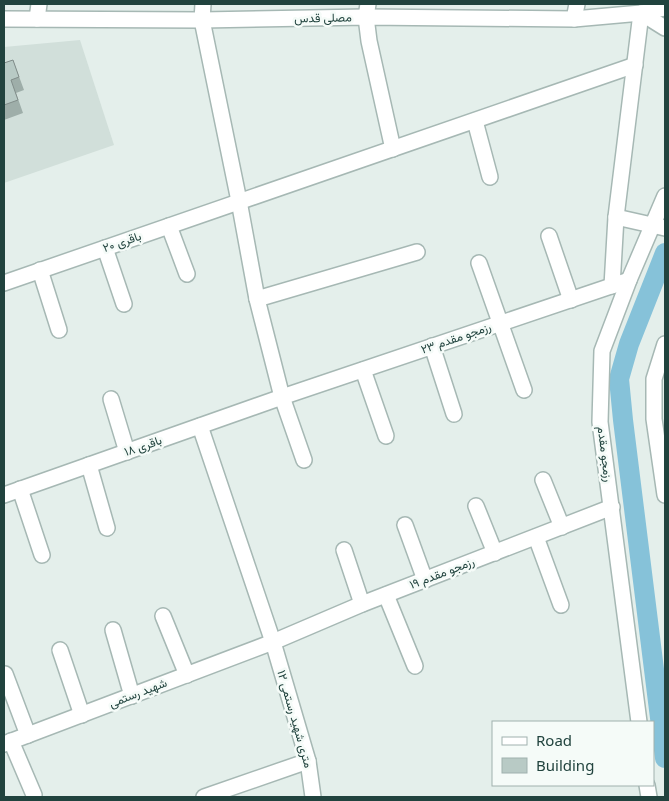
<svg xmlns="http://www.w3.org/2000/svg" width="669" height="801" viewBox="0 0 669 801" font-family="'Noto Sans',Vazirmatn,sans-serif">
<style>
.built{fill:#d1dfda}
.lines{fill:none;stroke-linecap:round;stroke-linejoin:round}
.canal{stroke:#86c2d9;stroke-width:20}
.minor-casing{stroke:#a6b8b4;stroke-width:18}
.tertiary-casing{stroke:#a6b8b4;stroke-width:18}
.minor{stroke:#fff;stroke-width:15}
.tertiary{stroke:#fff;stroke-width:15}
.wall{fill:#9eaea9}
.building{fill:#b8cac5;stroke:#818d8a}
.labels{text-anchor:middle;stroke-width:5;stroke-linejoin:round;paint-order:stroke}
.street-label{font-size:12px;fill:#21433e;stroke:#f5fbf8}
</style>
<rect width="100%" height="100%" fill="#e4efeb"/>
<polygon class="built" points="80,40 114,145 4,183 4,47"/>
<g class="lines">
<polyline class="canal" points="665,253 629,344 619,379 623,420 665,758"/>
<defs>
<g id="minor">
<polyline points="203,4 202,20 239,201 257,299 282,397 304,460"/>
<polyline points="368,4 366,17 369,41 393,149"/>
<polyline points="37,19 39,4"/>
<polyline points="574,19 577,4"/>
<polyline points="475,121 490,177"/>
<polyline points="616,217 665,228"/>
<polyline points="169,226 187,274"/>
<polyline points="549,236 571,300"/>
<polyline points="105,248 124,304"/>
<polyline points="479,263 524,390"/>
<polyline points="40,270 59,330"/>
<polyline points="4,283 635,65"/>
<polyline points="612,286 616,217 641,13"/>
<polyline points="257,299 417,252"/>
<polyline points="665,344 654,379 654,419 665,495"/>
<polyline points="432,346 454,414"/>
<polyline points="363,370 386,436"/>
<polyline points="111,399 127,452"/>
<polyline points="200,426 273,642 308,761 313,797"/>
<polyline points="89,465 107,528"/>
<polyline points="543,480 562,527"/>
<polyline points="20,489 42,555"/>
<polyline points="4,495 282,397 629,280"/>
<polyline points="476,506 495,553"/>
<polyline points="405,525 425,580"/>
<polyline points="536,537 561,605"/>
<polyline points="344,550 362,604"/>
<polyline points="386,595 415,666"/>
<polyline points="163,616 187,675"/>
<polyline points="113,630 132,696"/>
<polyline points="60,650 82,715"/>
<polyline points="5,674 28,735"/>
<polyline points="11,741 34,795"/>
<polyline points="4,744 273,642 362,604 612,507"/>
<polyline points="204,797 308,761"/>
</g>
<g id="tertiary">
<polyline points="641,13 665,28"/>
<polyline points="4,19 202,20 366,17 574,19 641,13 665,8"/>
<polyline points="639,722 600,422 602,351 629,280 665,196"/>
<polyline points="647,785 649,797"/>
</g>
</defs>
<use href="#minor" class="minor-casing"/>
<use href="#tertiary" class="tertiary-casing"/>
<use href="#minor" class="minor"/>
<use href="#tertiary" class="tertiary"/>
</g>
<polygon class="wall" points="13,60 24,90 16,93 23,113 4,120 4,63"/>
<polygon class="building" points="13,60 19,77 11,80 18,100 4,105 4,63"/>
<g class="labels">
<g class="street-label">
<text transform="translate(323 18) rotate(-1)" y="4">مصلی قدس</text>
<text transform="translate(122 242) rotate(-19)" y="4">باقری ۲۰</text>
<text transform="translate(456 338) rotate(-19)" y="4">رزمجو مقدم ۲۳</text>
<text transform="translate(143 446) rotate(-19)" y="4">باقری ۱۸</text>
<text transform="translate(605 454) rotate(83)" y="4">رزمجو مقدم</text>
<text transform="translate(442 573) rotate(-21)" y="4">رزمجو مقدم ۱۹</text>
<text transform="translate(138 693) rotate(-21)" y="4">شهید رستمی</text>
<text transform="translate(295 719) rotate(74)" y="4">۱۲ متری شهید رستمی</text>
</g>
</g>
<rect width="669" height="801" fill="none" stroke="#21433e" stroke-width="10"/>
<rect x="492" y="721" width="162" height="65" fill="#f5fbf8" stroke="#a0b1ae"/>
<rect x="502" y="737" width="25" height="8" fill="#ffffff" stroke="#a0b1ae"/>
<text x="536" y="746" font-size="15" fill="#21433e">Road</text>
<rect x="502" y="758" width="25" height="15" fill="#b8cac5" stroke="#a0b1ae"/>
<text x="536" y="771" font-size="15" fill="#21433e">Building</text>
</svg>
